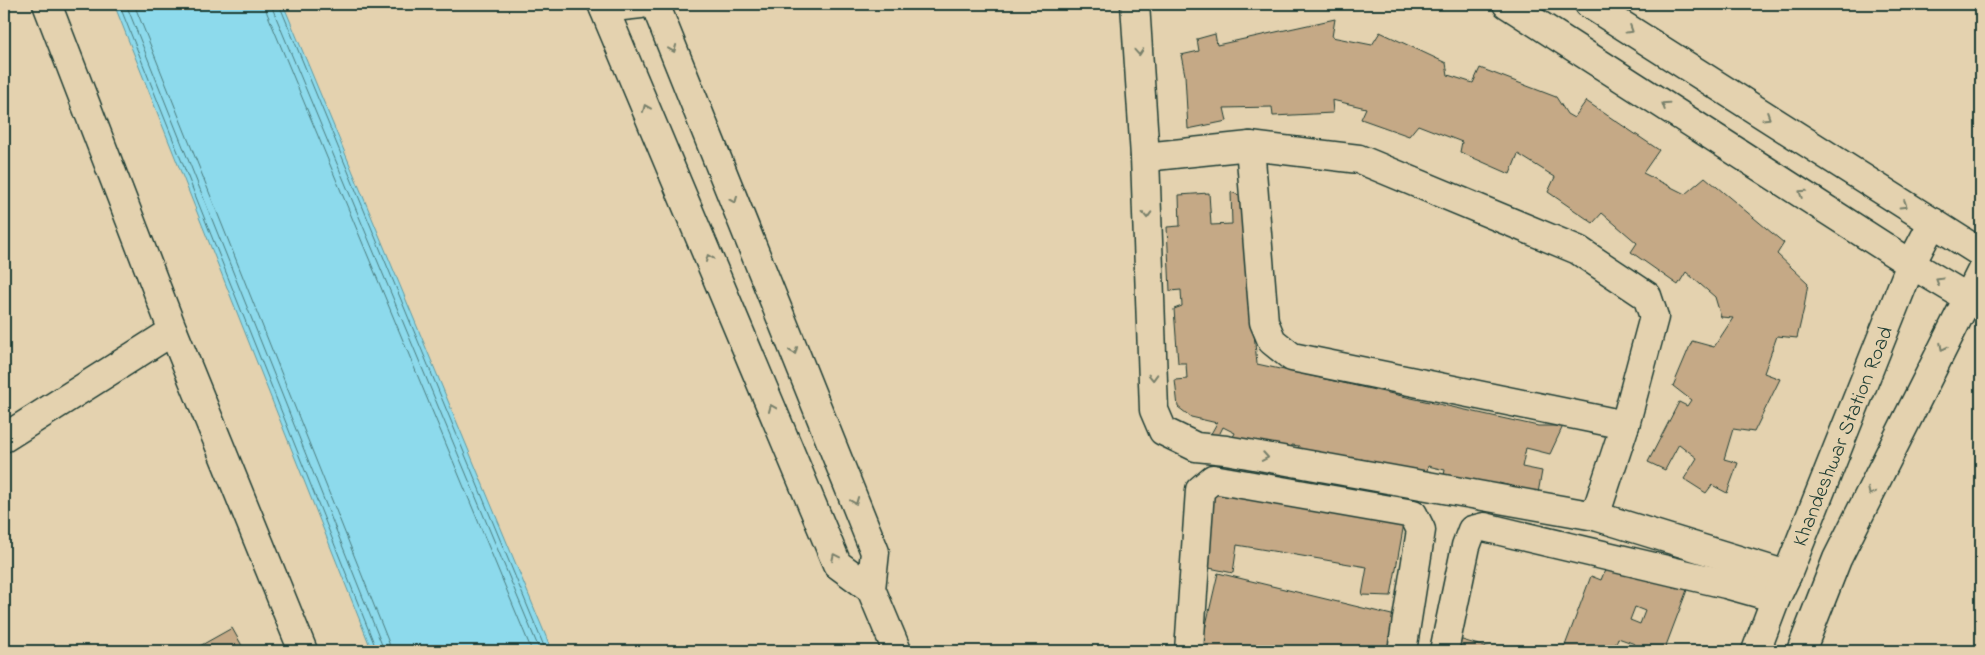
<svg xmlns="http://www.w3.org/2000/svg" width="1985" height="655" viewBox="0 0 1985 655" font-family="'Indie Flower',sans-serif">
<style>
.water{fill:#8ddaec;stroke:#619ba2}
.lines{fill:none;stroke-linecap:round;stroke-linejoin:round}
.shore{stroke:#4b7c7e;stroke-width:1}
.building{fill:#c5a986;stroke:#1f3d34;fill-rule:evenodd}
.minor-casing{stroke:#1f3d34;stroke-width:31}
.minor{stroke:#e4d2af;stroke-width:28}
.oneway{stroke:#78806b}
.labels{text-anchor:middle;stroke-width:4.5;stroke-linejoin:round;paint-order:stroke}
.street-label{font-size:21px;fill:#1f3d34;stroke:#e4d2af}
</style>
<rect width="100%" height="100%" fill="#e4d2af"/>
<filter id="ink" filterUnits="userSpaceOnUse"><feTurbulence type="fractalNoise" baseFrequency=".02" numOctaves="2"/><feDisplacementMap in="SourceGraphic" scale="10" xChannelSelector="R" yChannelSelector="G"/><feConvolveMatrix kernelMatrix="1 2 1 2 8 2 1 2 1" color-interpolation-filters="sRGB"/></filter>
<g filter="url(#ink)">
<polygon class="water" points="114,4 283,4 552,651 372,651"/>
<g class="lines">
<g class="shore">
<polyline points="119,4 377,651"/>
<polyline points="126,4 382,645 383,651"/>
<polyline points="134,4 389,643 390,651"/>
<polyline points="265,4 267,13 532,651"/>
<polyline points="273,4 273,10 540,651"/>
<polyline points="279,4 546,651"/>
</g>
</g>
<g class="building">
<polygon points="1335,19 1332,37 1372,45 1380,32 1446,63 1448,75 1473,83 1480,68 1556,97 1567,114 1574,118 1586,101 1659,150 1643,173 1685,194 1705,177 1784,243 1777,254 1808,283 1804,308 1797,338 1777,336 1764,373 1780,379 1754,432 1733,429 1724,459 1738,463 1727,493 1712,485 1706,493 1684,479 1697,458 1679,444 1665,470 1648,462 1679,402 1687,406 1691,400 1673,386 1692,341 1714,347 1733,318 1721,317 1715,297 1686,272 1678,285 1631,252 1637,243 1602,213 1593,223 1548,192 1555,177 1518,154 1510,174 1460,152 1462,142 1418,125 1409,136 1361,119 1366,108 1332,100 1333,113 1273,116 1272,107 1224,108 1227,121 1188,129 1185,75 1181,55 1199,51 1197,39 1215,34 1217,45"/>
<polygon points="1231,192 1241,196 1257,364 1538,426 1563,426 1550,454 1526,448 1522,467 1542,471 1538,493 1499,483 1497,492 1443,480 1445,470 1428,466 1425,480 1372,467 1373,462 1361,459 1359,469 1297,456 1299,446 1292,445 1290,454 1231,441 1235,433 1223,427 1217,439 1208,439 1217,423 1191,417 1178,407 1175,380 1187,379 1186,363 1178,363 1174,309 1182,306 1181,290 1170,291 1167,227 1180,226 1179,195 1209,193 1211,225 1232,224"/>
<polygon points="1208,486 1405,518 1391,596 1362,595 1367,567 1237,545 1233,573 1200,566"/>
<path d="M1609 560 1687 590 1664 651H1632L1635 644 1618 638 1613 651H1563L1591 576 1601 580ZM1635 607 1645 611 1640 624 1630 620Z"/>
<polygon points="1218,573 1400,617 1391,651 1200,651"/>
<polygon points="232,628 245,651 191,651"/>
<polygon points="1459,639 1498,651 1455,651"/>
</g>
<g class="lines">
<defs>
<g id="minor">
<polyline points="47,4 173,331 303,651"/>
<polyline points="602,4 837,564 871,589"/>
<polyline points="655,4 875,552 871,589 897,651"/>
<polyline points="1135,4 1145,157 1154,410 1163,431 1196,447 1226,450 1595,516 1787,575"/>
<polyline points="1507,4 1911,264 1968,298 1981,304"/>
<polyline points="1589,4 1981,253"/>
<polyline points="604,8 641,4"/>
<polyline points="1250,146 1264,322 1272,341 1292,357 1625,425"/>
<polyline points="1145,157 1250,146 1359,159 1578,250 1647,296 1654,317 1625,425 1595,516"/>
<polyline points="4,438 173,331"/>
<polyline points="1189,651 1200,490 1213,479 1413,514 1421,530 1402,651"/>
<polyline points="1444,651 1466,546 1472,530 1484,527 1726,584 1776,598"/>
<polyline points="1756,651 1776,598 1787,575 1911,264 1933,222"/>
<polyline points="1801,651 1837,559 1981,272"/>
</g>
</defs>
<use href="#minor" class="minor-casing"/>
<use href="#minor" class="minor"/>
</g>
<defs><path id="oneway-chevron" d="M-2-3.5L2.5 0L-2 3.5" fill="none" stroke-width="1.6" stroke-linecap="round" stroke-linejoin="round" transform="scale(1.25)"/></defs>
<g class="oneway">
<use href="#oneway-chevron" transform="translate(1630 30) rotate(32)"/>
<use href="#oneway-chevron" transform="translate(673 49) rotate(68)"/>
<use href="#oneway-chevron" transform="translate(1139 52) rotate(86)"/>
<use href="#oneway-chevron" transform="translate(1665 105) rotate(-147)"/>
<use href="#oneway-chevron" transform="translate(646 108) rotate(-113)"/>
<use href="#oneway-chevron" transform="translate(1767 117) rotate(32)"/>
<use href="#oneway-chevron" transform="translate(1802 193) rotate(-147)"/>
<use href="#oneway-chevron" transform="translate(734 200) rotate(68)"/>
<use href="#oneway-chevron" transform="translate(1904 205) rotate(32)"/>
<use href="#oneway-chevron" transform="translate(1147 215) rotate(88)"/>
<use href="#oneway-chevron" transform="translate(709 258) rotate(-113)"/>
<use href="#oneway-chevron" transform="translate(1939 281) rotate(-149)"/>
<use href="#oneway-chevron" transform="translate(1943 347) rotate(117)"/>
<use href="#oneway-chevron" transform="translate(794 351) rotate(68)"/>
<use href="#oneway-chevron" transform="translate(1153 377) rotate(88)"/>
<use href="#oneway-chevron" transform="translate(772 408) rotate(-113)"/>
<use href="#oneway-chevron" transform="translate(1265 457) rotate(10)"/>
<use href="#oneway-chevron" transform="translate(1871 492) rotate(116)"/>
<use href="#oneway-chevron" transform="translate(855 501) rotate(68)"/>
<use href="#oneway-chevron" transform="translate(835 557) rotate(-116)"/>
</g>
</g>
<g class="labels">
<g class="street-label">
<text transform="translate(1842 436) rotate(-68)" y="7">Khandeshwar Station Road</text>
</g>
</g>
<rect width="1985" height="655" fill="none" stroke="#e4d2af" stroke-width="20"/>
<rect x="10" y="10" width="1965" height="635" fill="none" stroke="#1f3d34" stroke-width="2" filter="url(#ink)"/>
</svg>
